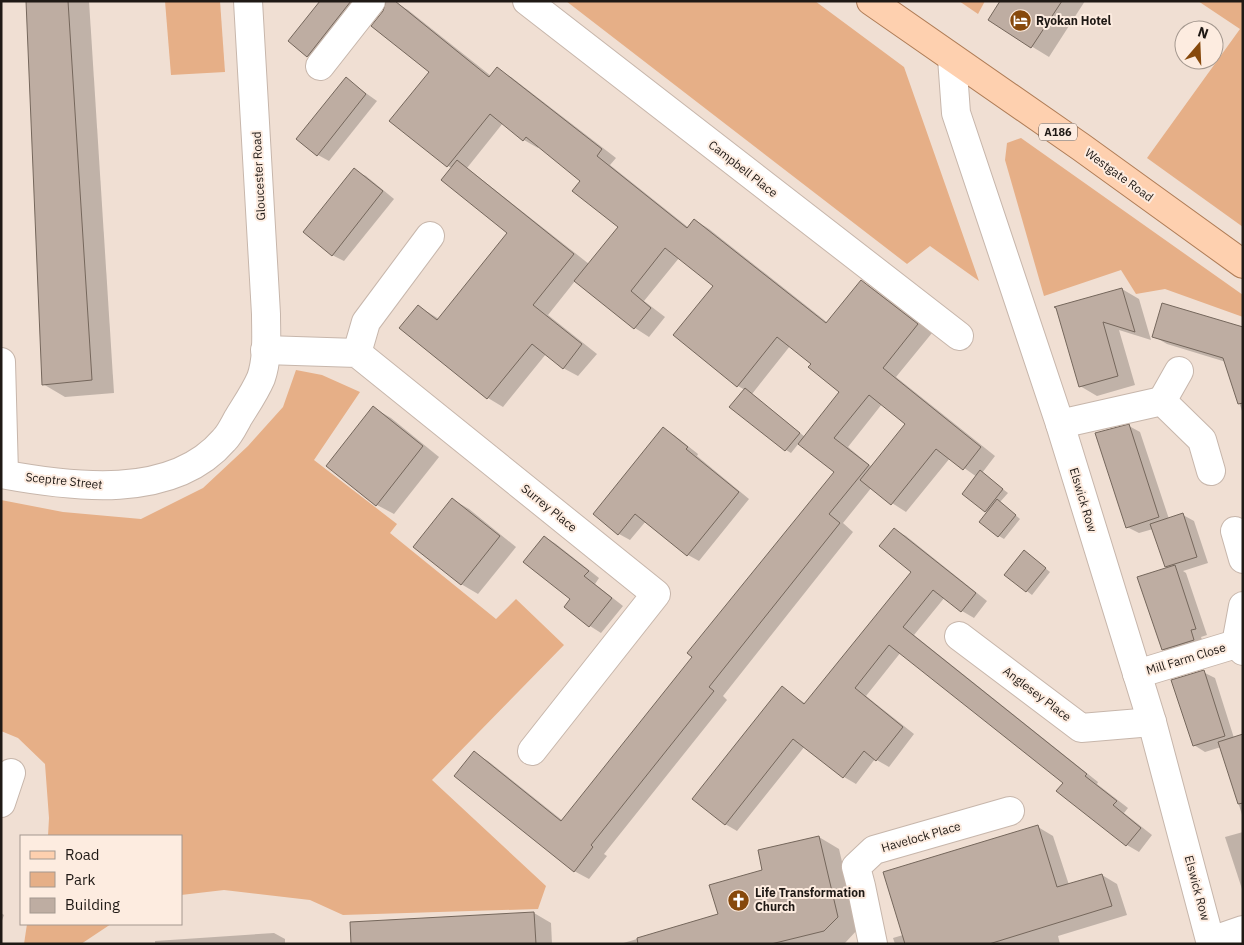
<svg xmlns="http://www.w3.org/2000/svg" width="1244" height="945" viewBox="0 0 1244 945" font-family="'IBM Plex Sans',sans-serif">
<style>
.green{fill:#e6af87}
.shadow{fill:#0003;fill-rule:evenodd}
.building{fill:#beada2;stroke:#75675c}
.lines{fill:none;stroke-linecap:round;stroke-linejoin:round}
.minor-casing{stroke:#c7b6ab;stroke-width:30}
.major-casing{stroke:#af7c56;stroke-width:30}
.minor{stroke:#fff;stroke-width:28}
.major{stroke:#fed0af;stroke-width:28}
.labels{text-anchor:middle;stroke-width:4;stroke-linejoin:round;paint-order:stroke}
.shield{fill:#fdece0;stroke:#625852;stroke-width:1}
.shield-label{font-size:11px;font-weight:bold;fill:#1f1915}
.poi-label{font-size:12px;font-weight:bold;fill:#1f1915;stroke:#fdece0;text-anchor:start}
.street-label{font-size:12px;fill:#1f1915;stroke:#fdece0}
</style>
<rect width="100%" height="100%" fill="#f0dfd3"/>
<g class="green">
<polygon points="165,1 220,1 225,72 171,75"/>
<polygon points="566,1 815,1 904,67 979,281 930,246 907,264"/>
<polygon points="959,1 985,1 978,14"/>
<polygon points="1198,1 1243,1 1243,227 1147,158 1240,29"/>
<polygon points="1021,138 1243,295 1243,317 1165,289 1136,294 1121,270 1044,296 1005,160 1007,143"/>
<polygon points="296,370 322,375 360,392 314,460 397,524 390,533 496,619 516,599 564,645 432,780 546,886 538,909 343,915 310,900 224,890 181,895 181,836 48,836 49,818 45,764 18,738 1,731 1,500 63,512 141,519 203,488 248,446 283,407"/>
<polygon points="27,924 111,924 81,944 24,944"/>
</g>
<g class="shadow">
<polygon points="27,1 89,1 114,393 65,397 43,384"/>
<polygon points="322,1 368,1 319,63 308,56 290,41"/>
<path d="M393 1 408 10 491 76 497 69 511 77 616 158 610 165 689 228 695 220 709 229 828 323 861 281 875 290 932 333 896 377 995 456 982 473 1008 493 1000 502 1020 519 1004 539 999 536 988 512 985 511 977 477 950 458 906 512 892 503 872 487 843 523 853 532 723 696 727 700 604 854 607 856 589 879 574 871 474 753 488 761 563 821 693 657 835 472 799 443 791 453 786 450 745 390 738 386 714 286 679 258 644 301 665 317 649 337 635 328 575 281 548 315 597 354 578 376 563 368 546 354 503 407 488 398 400 328 418 306 439 319 509 233 452 168 448 166 431 71ZM503 123 524 140 538 148 539 146 582 181 620 227 589 264 467 168ZM790 346 812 364 841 392 805 437 752 394ZM882 404 907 424 872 467 848 447Z"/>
<polygon points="1001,1 1085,1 1049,57 989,20"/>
<polygon points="346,79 377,101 329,161 318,155"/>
<polygon points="354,170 366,176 394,199 344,261 332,255"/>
<polygon points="1122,289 1139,299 1151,340 1119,330 1135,385 1097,396 1080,386 1057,307"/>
<polygon points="1243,329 1243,414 1226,362 1167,344 1153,336"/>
<polygon points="374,408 391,418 439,457 394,514 377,505"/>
<polygon points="1129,426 1140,432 1169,519 1183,515 1194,521 1208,563 1183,571 1186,573 1207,635 1201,637 1205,647 1174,656 1163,649 1169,568 1166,566 1153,529 1139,533 1127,527"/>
<polygon points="663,429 674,435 698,454 697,456 749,499 699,561 688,555 646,521 630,540 619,534"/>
<polygon points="452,499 469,509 516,547 478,594 461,584 414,547"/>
<polygon points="894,529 906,536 987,601 974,618 962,611 945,597 914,635 1098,782 1097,784 1128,808 1124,813 1152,835 1139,852 1127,845 1065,782 901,652 866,696 914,734 889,767 875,759 856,784 844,777 805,746 737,831 725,824 782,688 806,704 912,571"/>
<polygon points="545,537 556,544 599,578 595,584 623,606 601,633 590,626 565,607 571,599"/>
<polygon points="1029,555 1050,572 1032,595 1006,575"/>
<polygon points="1203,672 1215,678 1234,738 1243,735 1243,818 1221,747 1205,752 1194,745"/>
<polygon points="1038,827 1053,836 1069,885 1102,875 1117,884 1127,915 1058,936 1060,944 895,944 893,938 903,935"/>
<polygon points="1243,832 1243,892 1225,837"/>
<polygon points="819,837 839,849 858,929 845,943 620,944 719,915 764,871"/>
<polygon points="1,913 4,915 1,923"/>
<polygon points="534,913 551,923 552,944 352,944 351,923"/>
<polygon points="274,933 285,939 285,944 155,944 155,941"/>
</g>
<g class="building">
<polygon points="26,1 68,1 92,380 42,385"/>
<polygon points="320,1 351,1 307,57 288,41"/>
<polygon points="386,1 395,1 489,77 497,67 602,149 597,156 687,228 694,219 826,323 861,280 918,324 883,368 981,447 963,470 936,449 891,505 860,480 905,424 869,395 834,438 869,465 829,514 840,523 709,687 714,691 591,845 593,847 574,872 454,776 474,751 561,821 692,657 687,653 834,472 798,444 839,392 808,367 811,364 777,337 737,387 673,335 713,286 665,248 631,291 651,308 634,329 574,281 618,227 572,191 580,181 526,137 523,141 490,114 447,167 389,121 429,72 371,26 383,11"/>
<polygon points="1000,1 1062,1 1031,48 988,20"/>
<polygon points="346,77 366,94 317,156 296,139"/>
<polygon points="457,160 574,254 533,305 582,344 563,369 532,344 487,399 399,328 418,305 437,320 507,233 441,180"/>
<polygon points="354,168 383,191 332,256 303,232"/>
<polygon points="1122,288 1135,332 1103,322 1118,376 1079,387 1056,308 1054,307"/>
<polygon points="1162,303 1243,327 1243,403 1238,404 1223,358 1152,337"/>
<polygon points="745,388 800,433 785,451 729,407"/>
<polygon points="373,406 423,446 376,506 326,466"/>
<polygon points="1129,424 1159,517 1126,528 1095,433"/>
<polygon points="663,427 688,447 686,449 739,492 687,556 635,514 618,535 593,514"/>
<polygon points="980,470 1003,489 985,512 962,494"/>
<polygon points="452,498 500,536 461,585 413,547"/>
<polygon points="997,499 1016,515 998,537 979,522"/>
<polygon points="1183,513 1197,557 1165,567 1150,524"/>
<polygon points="894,528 976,593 961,612 933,590 903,627 1087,774 1085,776 1117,801 1113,805 1141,828 1126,846 1056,791 1063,783 889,645 855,688 903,727 876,761 864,751 843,778 793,739 725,825 692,799 782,686 804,704 911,572 879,546"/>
<polygon points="544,536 589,571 584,576 612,598 589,627 564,607 570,599 523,562"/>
<polygon points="1024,550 1046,568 1026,592 1004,575"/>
<polygon points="1175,565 1196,629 1191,630 1194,640 1162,650 1137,577"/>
<polygon points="1204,670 1225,736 1193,746 1171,680"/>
<polygon points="1243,734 1243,803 1238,804 1218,742"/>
<polygon points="1038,825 1057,887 1102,874 1112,906 989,944 905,944 883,872"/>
<polygon points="819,836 838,917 824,931 771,944 638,944 637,938 718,914 709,885 762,870 758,850"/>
<polygon points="534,912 536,944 351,944 350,922"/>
</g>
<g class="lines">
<defs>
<g id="minor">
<polyline points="527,1 959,336"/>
<polyline points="952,58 956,113 1060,424 1152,722 1211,944"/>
<polyline points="320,66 371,1"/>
<polyline points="265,350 357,353 656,594 532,751"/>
<polyline points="357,353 366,322 430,236"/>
<polyline points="1,362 4,474"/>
<polyline points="1162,401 1179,371"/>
<polyline points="1060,424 1162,401 1202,440 1211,471"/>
<path d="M1 474C71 487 172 501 224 440 230 434 234 425 238 418 246 405 255 392 261 378 268 358 266 334 266 314L248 1"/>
<polyline points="1235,531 1243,559"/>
<polyline points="959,636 1081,728 1152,722"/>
<polyline points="1236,644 1243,606"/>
<polyline points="1137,674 1236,644 1243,651"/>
<polyline points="1,803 11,773"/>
<polyline points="1211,941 1243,930"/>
<polyline points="873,944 861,886 856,867 874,850 1010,811"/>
</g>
<polyline id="major" points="871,1 1081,147 1243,264"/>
</defs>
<use href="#minor" class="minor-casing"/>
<use href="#major" class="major-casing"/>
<use href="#minor" class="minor"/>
<use href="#major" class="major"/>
</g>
<defs>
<symbol id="hotel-disc" viewBox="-11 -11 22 22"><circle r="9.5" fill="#87490c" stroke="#fdece0"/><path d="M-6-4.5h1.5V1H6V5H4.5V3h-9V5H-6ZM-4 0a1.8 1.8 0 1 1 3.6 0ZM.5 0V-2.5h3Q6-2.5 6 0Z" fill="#fff"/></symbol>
<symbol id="church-disc" viewBox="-11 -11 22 22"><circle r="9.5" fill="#87490c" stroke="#fdece0"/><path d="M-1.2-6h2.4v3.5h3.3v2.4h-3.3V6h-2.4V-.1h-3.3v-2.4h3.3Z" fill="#fff"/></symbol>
</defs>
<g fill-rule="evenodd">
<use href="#hotel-disc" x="1008" y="8" width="25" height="25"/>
<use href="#church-disc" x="726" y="888" width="25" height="25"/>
</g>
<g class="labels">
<rect class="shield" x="1039" y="123.5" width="38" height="17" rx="4"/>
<g class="shield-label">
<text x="1058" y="136">A186</text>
</g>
<g class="poi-label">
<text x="1036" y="25">Ryokan Hotel</text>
<text x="755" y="897">Life Transformation<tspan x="755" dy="14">Church</tspan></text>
</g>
<g class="street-label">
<text transform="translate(743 169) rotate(38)" y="4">Campbell Place</text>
<text transform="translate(1119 175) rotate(36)" y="4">Westgate Road</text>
<text transform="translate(259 176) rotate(-93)" y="4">Gloucester Road</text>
<text transform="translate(64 481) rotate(6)" y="4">Sceptre Street</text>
<text transform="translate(1083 500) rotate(73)" y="4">Elswick Row</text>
<text transform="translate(549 508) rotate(39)" y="4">Surrey Place</text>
<text transform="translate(1186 659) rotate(-17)" y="4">Mill Farm Close</text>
<text transform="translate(1037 694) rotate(37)" y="4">Anglesey Place</text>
<text transform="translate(921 837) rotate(-16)" y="4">Havelock Place</text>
<text transform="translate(1197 888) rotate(75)" y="4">Elswick Row</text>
</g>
</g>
<rect width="1244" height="945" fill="none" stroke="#1f1915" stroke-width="5"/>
<rect x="20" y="835" width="162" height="90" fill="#fdece0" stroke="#a4988f"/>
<rect x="30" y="851" width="25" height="8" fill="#fed0af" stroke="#a4988f"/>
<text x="65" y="860" font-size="15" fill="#1f1915">Road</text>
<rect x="30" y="872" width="25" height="15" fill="#e6af87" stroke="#a4988f"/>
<text x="65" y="885" font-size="15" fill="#1f1915">Park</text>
<rect x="30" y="898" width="25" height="15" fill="#beada2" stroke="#a4988f"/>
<text x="65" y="910" font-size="15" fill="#1f1915">Building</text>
<g transform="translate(1199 45) rotate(19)"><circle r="24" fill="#fdece0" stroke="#a4988f"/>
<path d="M0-4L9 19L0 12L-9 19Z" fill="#87490c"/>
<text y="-8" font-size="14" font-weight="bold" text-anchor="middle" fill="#1f1915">N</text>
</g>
</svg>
